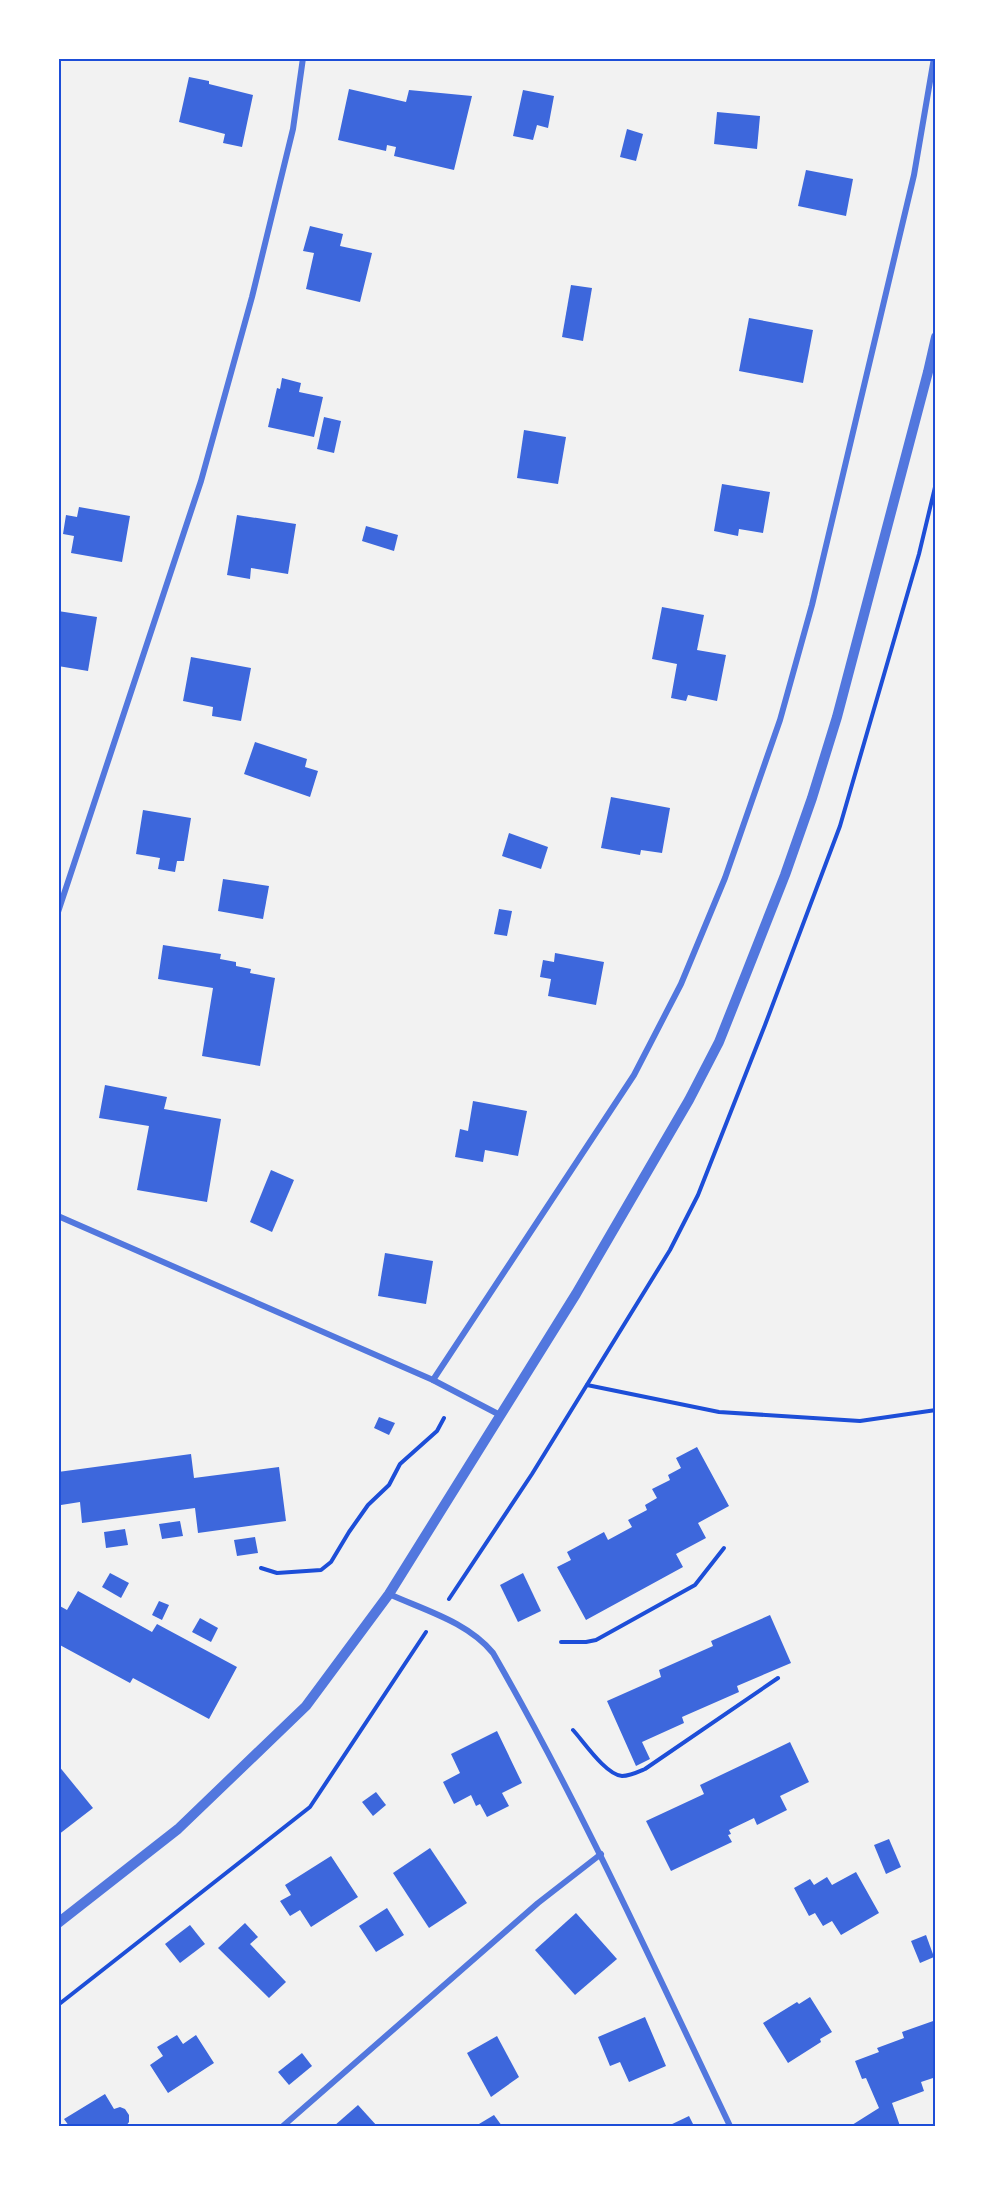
<svg xmlns="http://www.w3.org/2000/svg" width="994" height="2185" viewBox="0 0 994 2185" font-family="'Asap Condensed',sans-serif">
<style>
.building{fill:#3d67dc}
.lines{fill:none;stroke-linecap:round;stroke-linejoin:round}
.path{stroke:#1d4ed8;stroke-width:4}
.minor{stroke:#5277de;stroke-width:6}
.tertiary{stroke:#5277de;stroke-width:10}
.neatline{fill:none;stroke:#1d4ed8;stroke-width:2}
</style>
<rect width="100%" height="100%" fill="#f2f2f2"/>
<g class="building">
<polygon points="189,77 209,81 209,84 253,95 242,147 223,143 225,134 179,122"/>
<polygon points="349,89 406,102 409,90 472,96 454,170 394,156 396,147 387,145 386,151 338,140"/>
<polygon points="523,90 554,96 548,128 537,125 533,140 513,136"/>
<polygon points="717,112 760,116 757,149 714,144"/>
<polygon points="627,129 643,134 636,161 620,157"/>
<polygon points="806,170 853,179 846,216 798,206"/>
<polygon points="310,226 343,234 340,246 372,253 360,302 306,289 314,253 303,251"/>
<polygon points="571,285 592,288 583,341 562,337"/>
<polygon points="749,318 813,330 803,383 739,371"/>
<polygon points="282,378 301,383 299,392 323,397 314,437 268,427 277,388 280,389"/>
<polygon points="324,417 341,421 334,453 317,449"/>
<polygon points="524,430 566,437 558,484 517,478"/>
<polygon points="722,484 770,492 763,533 739,529 738,536 714,531"/>
<polygon points="79,507 130,516 122,562 71,553 74,536 63,534 66,515 77,517"/>
<polygon points="237,515 296,524 288,574 251,568 250,579 227,575"/>
<polygon points="366,526 398,535 394,551 362,541"/>
<polygon points="662,607 704,615 697,650 726,655 717,701 688,695 686,701 671,698 677,664 652,659"/>
<polygon points="58,611 97,617 88,671 58,666"/>
<polygon points="191,657 251,668 241,721 212,716 213,707 183,701"/>
<polygon points="255,742 307,759 305,767 318,771 310,797 244,774"/>
<polygon points="611,797 670,808 662,853 641,850 640,855 601,848"/>
<polygon points="143,810 191,818 184,861 177,861 175,872 158,869 160,858 136,854"/>
<polygon points="509,833 548,847 541,869 502,856"/>
<polygon points="223,879 269,886 263,919 218,911"/>
<polygon points="499,909 512,911 507,936 494,934"/>
<polygon points="163,945 221,954 220,959 236,962 236,966 251,969 250,973 275,978 260,1066 202,1056 213,988 158,979"/>
<polygon points="555,953 604,962 596,1005 548,996 551,979 540,977 543,960 554,962"/>
<polygon points="105,1085 167,1097 164,1109 221,1119 207,1202 137,1190 149,1126 99,1118"/>
<polygon points="473,1101 527,1111 518,1156 485,1150 483,1162 455,1157 460,1129 468,1131"/>
<polygon points="271,1170 294,1180 272,1232 250,1222"/>
<polygon points="385,1253 433,1261 426,1304 378,1296"/>
<polygon points="379,1417 395,1423 389,1435 374,1428"/>
<polygon points="697,1447 729,1506 698,1523 706,1538 676,1554 683,1567 586,1620 557,1567 571,1560 567,1552 604,1532 608,1540 632,1527 628,1520 647,1510 645,1505 657,1498 652,1489 670,1480 668,1475 681,1468 676,1458"/>
<polygon points="191,1454 194,1478 279,1467 286,1521 198,1533 195,1508 82,1523 80,1502 61,1505 58,1472"/>
<polygon points="180,1521 183,1536 162,1539 159,1524"/>
<polygon points="125,1529 128,1545 106,1548 104,1532"/>
<polygon points="255,1537 258,1553 237,1556 234,1540"/>
<polygon points="110,1573 129,1583 121,1598 102,1587"/>
<polygon points="523,1573 541,1611 518,1622 500,1585"/>
<polygon points="78,1591 152,1632 157,1624 237,1667 209,1719 133,1678 130,1683 58,1644 58,1605 67,1610"/>
<polygon points="159,1601 169,1605 162,1620 152,1615"/>
<polygon points="770,1615 791,1663 737,1686 739,1692 682,1717 684,1723 642,1742 650,1759 636,1766 607,1701 661,1677 659,1670 713,1646 711,1641"/>
<polygon points="200,1618 218,1628 211,1642 192,1632"/>
<polygon points="497,1731 522,1783 502,1793 509,1806 487,1817 480,1804 476,1806 471,1795 454,1804 443,1782 460,1773 451,1754"/>
<polygon points="790,1742 809,1782 780,1796 787,1810 757,1825 754,1818 729,1830 731,1834 728,1835 732,1842 671,1871 646,1821 704,1794 700,1785"/>
<polygon points="58,1765 93,1808 58,1835"/>
<polygon points="376,1792 386,1805 373,1816 362,1802"/>
<polygon points="889,1839 901,1867 886,1874 874,1845"/>
<polygon points="430,1848 467,1903 429,1928 393,1873"/>
<polygon points="331,1856 358,1897 311,1927 300,1910 290,1916 280,1901 291,1895 285,1885"/>
<polygon points="856,1872 879,1913 841,1935 832,1921 823,1926 815,1913 809,1916 794,1888 810,1879 814,1885 827,1877 832,1885"/>
<polygon points="387,1908 404,1935 376,1952 359,1926"/>
<polygon points="576,1913 617,1959 575,1995 535,1950"/>
<polygon points="245,1923 258,1937 250,1944 286,1982 269,1998 218,1948"/>
<polygon points="190,1925 205,1944 180,1963 165,1944"/>
<polygon points="926,1935 934,1957 920,1963 911,1941"/>
<polygon points="810,1997 832,2032 820,2039 821,2042 788,2063 763,2023 797,2002 799,2004"/>
<polygon points="645,2017 666,2066 629,2082 620,2062 610,2066 598,2037"/>
<polygon points="936,2020 936,2077 921,2082 924,2091 892,2103 900,2126 853,2126 852,2125 879,2108 866,2078 862,2079 855,2061 879,2052 877,2048 904,2038 902,2032"/>
<polygon points="177,2035 183,2044 196,2035 214,2063 168,2093 150,2065 163,2056 157,2047"/>
<polygon points="497,2036 519,2077 491,2097 467,2053"/>
<polygon points="302,2053 312,2066 289,2085 278,2072"/>
<polygon points="105,2094 114,2109 120,2107 125,2109 129,2115 129,2122 126,2126 69,2126 64,2119"/>
<polygon points="358,2105 377,2126 334,2126"/>
<polygon points="494,2115 502,2126 481,2126 479,2124"/>
<polygon points="689,2116 694,2126 668,2126"/>
</g>
<g class="lines">
<g class="path">
<polyline points="587,1385 719,1412 860,1421 936,1410"/>
<polyline points="261,1568 277,1573 321,1570 331,1562 349,1532 368,1505 389,1485 400,1464 437,1431 444,1418"/>
<polyline points="449,1599 532,1474 670,1250 698,1195 765,1025 840,826 919,554 936,483"/>
<polyline points="561,1642 586,1642 596,1640 695,1585 724,1548"/>
<path d="M573 1730C584 1742 606 1775 622 1776 630 1776 638 1772 645 1769L778 1678"/>
<polyline points="58,2005 310,1807 426,1632"/>
</g>
<g class="minor">
<polyline points="58,912 201,481 252,297 293,129 303,58"/>
<polyline points="58,1216 433,1380 500,1415"/>
<polyline points="433,1380 634,1075 681,984 725,878 780,720 812,605 914,175 934,58"/>
<path d="M389 1594C424 1610 468 1622 493 1653 581 1806 654 1967 730 2126"/>
<polyline points="283,2126 538,1903 601,1854"/>
</g>
<polyline class="tertiary" points="58,1923 178,1829 306,1706 389,1594 576,1294 689,1100 719,1042 746,974 785,875 812,798 837,717 928,372 936,337"/>
</g>
<rect width="994" height="2185" fill="none" stroke="#ffffff" stroke-width="120"/>
<rect x="60" y="60" width="874" height="2065" class="neatline"/>
</svg>
